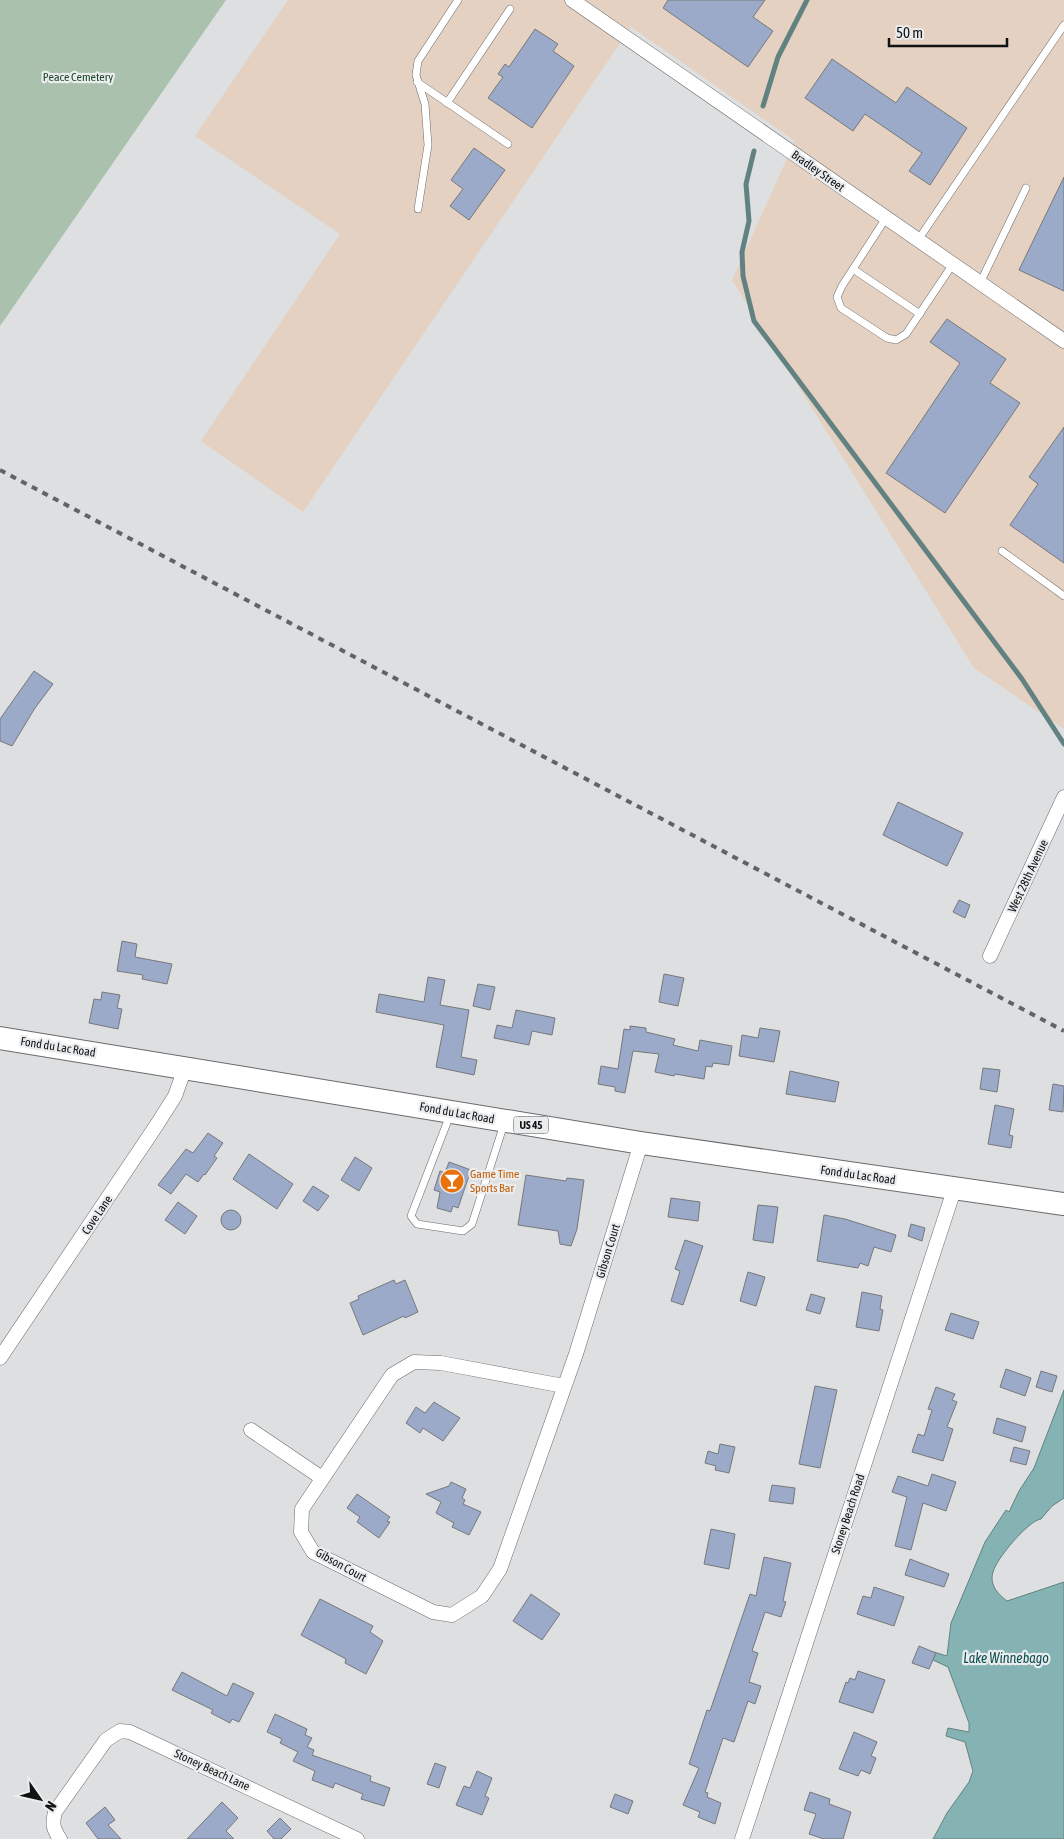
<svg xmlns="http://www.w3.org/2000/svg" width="1064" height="1839" viewBox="0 0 1064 1839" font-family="'Asap Condensed',sans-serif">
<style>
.industrial{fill:#e5d1c2}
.green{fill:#aac2ad}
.water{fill:#85b2b2;stroke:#628282}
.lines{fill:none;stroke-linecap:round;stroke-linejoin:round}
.stream{stroke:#628282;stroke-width:5}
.building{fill:#9aaac8;stroke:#77787b}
.lane-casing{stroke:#696a6c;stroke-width:8}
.street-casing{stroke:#696a6c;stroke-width:15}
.primary-casing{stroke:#696a6c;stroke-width:24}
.lane{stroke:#fff;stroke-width:7}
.street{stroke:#fff;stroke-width:14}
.primary{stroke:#fff;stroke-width:22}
.rail{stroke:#626364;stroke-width:4;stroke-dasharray:6 6;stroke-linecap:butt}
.labels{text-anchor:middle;stroke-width:4.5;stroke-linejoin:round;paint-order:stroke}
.shield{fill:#eaecee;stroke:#525354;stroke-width:1}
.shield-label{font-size:11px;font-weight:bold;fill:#111212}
.park-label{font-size:12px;fill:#1a4825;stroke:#eaecee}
.street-label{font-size:12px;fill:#111212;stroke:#eaecee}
.food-label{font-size:12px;fill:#c56008;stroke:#eaecee;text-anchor:start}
.water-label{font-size:14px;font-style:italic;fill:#094d4e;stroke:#eaecee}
</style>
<rect width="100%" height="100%" fill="#dddfe1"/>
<polygon class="industrial" points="288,0 1064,0 1064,729 974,668 732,280 795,141 631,27 303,512 201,441 340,234 195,136"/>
<polygon class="green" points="0,0 226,0 0,326"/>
<path class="water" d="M1064 1390V1498L1052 1506 1041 1519C1029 1520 996 1559 993 1572 989 1585 998 1594 1007 1601L1064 1582V1839H933L947 1813 969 1782 973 1771 965 1742 946 1736 948 1728 969 1732V1723L948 1667 931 1659 934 1652 947 1656 951 1623 985 1542 1006 1510 1009 1512 1019 1491 1034 1468Z"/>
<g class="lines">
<g class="stream">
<polyline points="763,106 778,57 807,0"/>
<polyline points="754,151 746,184 749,221 742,252 743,276 754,321 1022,679 1064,744"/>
</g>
</g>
<g class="building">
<polygon points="668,0 765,0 753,17 773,31 748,67 663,8"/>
<polygon points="535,29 558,44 553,51 574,66 532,128 488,98 503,77 498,74 505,64 509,67"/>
<polygon points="832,59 896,103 907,87 967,128 930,185 909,171 922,153 865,114 853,131 805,98"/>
<polygon points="474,148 505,170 469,220 450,206 463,189 451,180"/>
<polygon points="1064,177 1064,291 1019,270"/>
<polygon points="947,319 1006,359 990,383 1020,403 945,513 886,473 960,363 930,342"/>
<polygon points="1064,427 1064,563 1010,525 1038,484 1029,477"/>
<polygon points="34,671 53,684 35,708 12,746 0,741 0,719"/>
<polygon points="898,802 963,833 947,866 883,835"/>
<polygon points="959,900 970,905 965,918 953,912"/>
<polygon points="122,941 137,944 135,957 172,964 167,984 142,979 143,975 117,971"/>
<polygon points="664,974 684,978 678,1006 659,1002"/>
<polygon points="428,977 445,980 440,1005 469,1010 461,1057 477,1060 474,1075 436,1067 444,1025 376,1012 379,994 424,1002"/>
<polygon points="478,984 495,987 490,1010 473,1006"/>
<polygon points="102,992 120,995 117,1008 122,1009 118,1029 89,1023 94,999 101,1000"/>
<polygon points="516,1010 555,1018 552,1035 532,1031 529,1045 494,1038 497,1025 512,1028"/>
<polygon points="630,1026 646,1028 646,1032 675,1039 673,1045 698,1051 700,1040 732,1046 729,1065 713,1063 712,1067 706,1066 704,1079 675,1074 674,1076 655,1072 659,1054 633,1051 625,1093 615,1091 615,1087 598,1084 601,1066 618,1069 624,1029 630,1030"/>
<polygon points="760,1028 780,1031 774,1062 739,1056 742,1035 758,1038"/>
<polygon points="983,1068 1000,1070 997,1092 980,1089"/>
<polygon points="790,1071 839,1082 835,1102 786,1094"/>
<polygon points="1053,1084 1064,1086 1063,1112 1049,1110"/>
<polygon points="995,1105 1014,1109 1009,1135 1013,1136 1011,1148 988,1144"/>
<polygon points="208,1133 223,1143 214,1156 217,1158 205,1175 204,1174 198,1182 186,1174 171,1194 158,1185 186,1149 193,1153"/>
<polygon points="249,1154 293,1184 277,1209 233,1179"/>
<polygon points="355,1157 372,1168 359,1191 341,1180"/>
<polygon points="449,1162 471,1170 458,1208 453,1206 451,1212 437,1208 440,1192 434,1190 440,1171 445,1173"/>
<polygon points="526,1175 566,1181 567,1178 584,1180 577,1229 571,1246 560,1244 558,1231 518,1225"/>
<polygon points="313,1186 329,1196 318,1211 303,1201"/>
<polygon points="671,1198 700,1202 698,1221 668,1217"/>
<polygon points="178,1202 197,1216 185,1234 165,1220"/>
<polygon points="758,1205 778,1207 773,1243 753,1240"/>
<circle cx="231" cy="1220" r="10"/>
<polygon points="824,1215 845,1219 896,1235 891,1252 874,1247 868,1266 860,1263 858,1268 817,1261"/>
<polygon points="911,1224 925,1228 922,1241 908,1236"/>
<polygon points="685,1240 703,1246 683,1305 671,1301 680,1271 675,1269"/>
<polygon points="748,1272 765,1277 756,1306 740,1301"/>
<polygon points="394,1280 396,1284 405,1280 418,1312 405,1318 404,1316 363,1335 350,1303 359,1299 358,1296"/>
<polygon points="862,1292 882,1296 880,1309 883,1310 879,1331 856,1327"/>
<polygon points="811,1294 825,1298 820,1314 806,1310"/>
<polygon points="951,1313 979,1322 973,1339 945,1330"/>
<polygon points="1006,1369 1031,1378 1025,1396 1000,1387"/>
<polygon points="1041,1371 1057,1376 1052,1392 1036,1387"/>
<polygon points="815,1386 837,1390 820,1468 799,1464"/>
<polygon points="936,1387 955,1394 952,1400 957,1402 947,1427 953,1429 943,1461 912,1452 918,1434 924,1436 932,1410 928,1409"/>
<polygon points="434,1402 460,1418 443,1441 423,1428 420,1433 406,1423 416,1407 425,1413"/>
<polygon points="997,1418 1026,1427 1022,1442 993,1433"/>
<polygon points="720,1444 735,1447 729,1473 715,1470 716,1466 705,1463 708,1451 718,1454"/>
<polygon points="1014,1447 1030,1451 1026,1465 1010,1461"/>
<polygon points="932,1474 956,1482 946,1511 923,1503 911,1550 895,1546 907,1497 892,1492 898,1476 928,1486"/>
<polygon points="451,1482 466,1489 462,1498 465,1500 463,1504 481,1512 469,1535 452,1527 454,1523 436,1513 441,1502 426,1494 449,1486"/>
<polygon points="772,1485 795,1488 793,1504 769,1501"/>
<polygon points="357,1494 390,1517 387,1521 390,1522 379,1538 357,1522 360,1517 347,1508"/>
<polygon points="711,1529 735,1534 729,1569 704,1564"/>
<polygon points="764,1557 791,1563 783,1601 786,1602 781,1617 765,1612 752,1651 758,1653 749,1682 761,1686 755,1704 748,1701 734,1742 723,1738 705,1792 708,1793 707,1797 721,1803 715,1824 698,1817 700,1812 683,1805 699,1768 689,1764 707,1710 710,1711 750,1594 756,1596"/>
<polygon points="910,1559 949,1574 944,1587 905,1575"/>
<polygon points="874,1587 904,1597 894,1626 857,1614 863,1596 871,1598"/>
<polygon points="531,1594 560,1614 542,1640 513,1621"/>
<polygon points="320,1599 373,1626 370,1632 383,1641 366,1674 345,1663 346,1659 301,1635"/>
<polygon points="919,1646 936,1653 929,1669 912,1663"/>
<polygon points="858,1671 885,1680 873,1713 839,1702 846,1682 848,1683 850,1678 855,1680"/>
<polygon points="182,1672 227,1696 233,1683 254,1693 239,1722 232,1719 230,1723 211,1713 213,1710 172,1690"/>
<polygon points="275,1714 307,1729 305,1735 312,1738 307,1747 314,1750 312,1755 371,1776 370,1781 390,1788 384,1806 361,1799 363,1794 335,1783 333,1788 312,1780 315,1771 293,1761 298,1752 280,1743 282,1739 267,1732"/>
<polygon points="854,1732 877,1742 871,1756 876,1758 870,1774 861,1770 858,1776 839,1769"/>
<polygon points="435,1763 446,1767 439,1788 427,1784"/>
<polygon points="477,1771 492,1778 485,1796 489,1798 482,1815 456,1805 464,1786 470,1788"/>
<polygon points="810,1792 830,1799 829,1804 851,1812 843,1839 824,1839 809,1834 816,1814 804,1810"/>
<polygon points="615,1794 633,1801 628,1814 610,1807"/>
<polygon points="222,1802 238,1818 226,1831 234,1839 187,1839"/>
<polygon points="105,1807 115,1820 108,1825 121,1839 98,1839 86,1823"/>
<polygon points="280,1818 291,1829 281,1839 274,1839 267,1831"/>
</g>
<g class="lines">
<defs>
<g id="lane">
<polyline points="417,82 508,144"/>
<polyline points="447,103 510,9"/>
<polyline points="418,209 428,145 425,104 416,75 418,61 458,0"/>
<polyline points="886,218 842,286 837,297 841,308 887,338 896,340 906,334 953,264"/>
<polyline points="918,240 1064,25"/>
<polyline points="853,269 920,314"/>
<polyline points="980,283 1026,188"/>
<polyline points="1002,551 1064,596"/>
<polyline points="450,1115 411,1216 417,1224 463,1231 472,1224 504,1124"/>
</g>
<g id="street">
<polyline points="572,0 1064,341"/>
<polyline points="990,956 1064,797"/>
<polyline points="0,1358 156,1126 175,1096 185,1068"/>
<polyline points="564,1386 441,1363 414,1362 392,1375 302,1509 301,1532 313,1552 433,1612 452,1615 482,1596 500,1569 576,1354 641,1143"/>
<polyline points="251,1430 322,1478"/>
<path d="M60 1839C53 1829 52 1824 55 1812L106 1740 120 1731 130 1732 357 1839"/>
<polyline points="742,1839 954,1190"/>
</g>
<polyline id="primary" points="0,1038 641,1143 1064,1204"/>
</defs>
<use href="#lane" class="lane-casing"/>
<use href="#street" class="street-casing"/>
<use href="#primary" class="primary-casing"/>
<use href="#lane" class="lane"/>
<use href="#street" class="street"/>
<use href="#primary" class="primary"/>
<polyline class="rail" points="0,470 1064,1031"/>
</g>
<defs>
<symbol id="bar-disc" viewBox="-11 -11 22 22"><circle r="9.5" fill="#e8710a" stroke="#eaecee"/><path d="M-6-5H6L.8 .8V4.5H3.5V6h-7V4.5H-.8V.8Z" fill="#fff"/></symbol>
</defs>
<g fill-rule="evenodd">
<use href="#bar-disc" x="438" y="1167" width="28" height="28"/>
</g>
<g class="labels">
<rect class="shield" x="513.5" y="1116.5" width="35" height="17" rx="4"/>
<g class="shield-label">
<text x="531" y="1129">US 45</text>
</g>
<g class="park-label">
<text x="78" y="81">Peace Cemetery</text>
</g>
<g class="street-label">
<text transform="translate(818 171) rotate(35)" y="4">Bradley Street</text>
<text transform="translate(1028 876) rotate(-65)" y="4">West 28th Avenue</text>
<text transform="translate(58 1047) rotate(9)" y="4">Fond du Lac Road</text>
<text transform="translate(457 1113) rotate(10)" y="4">Fond du Lac Road</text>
<text transform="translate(858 1175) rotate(8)" y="4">Fond du Lac Road</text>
<text transform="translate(97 1215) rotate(-56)" y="4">Cove Lane</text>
<text transform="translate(608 1251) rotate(-73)" y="4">Gibson Court</text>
<text transform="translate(848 1514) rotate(-72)" y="4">Stoney Beach Road</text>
<text transform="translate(341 1565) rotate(29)" y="4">Gibson Court</text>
<text transform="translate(212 1770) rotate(25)" y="4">Stoney Beach Lane</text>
</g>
<g class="food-label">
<text x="470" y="1178">Game Time<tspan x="470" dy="14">Sports Bar</tspan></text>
</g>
<g class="water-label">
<text x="1006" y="1663">Lake Winnebago</text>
</g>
</g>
<g transform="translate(40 1799) rotate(124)" stroke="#eaecee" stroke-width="4" paint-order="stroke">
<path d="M0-4L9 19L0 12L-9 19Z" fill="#111212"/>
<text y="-8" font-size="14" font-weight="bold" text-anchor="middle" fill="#111212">N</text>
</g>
<path d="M889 38v8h118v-8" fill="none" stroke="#111212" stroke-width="2.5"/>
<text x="896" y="38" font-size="15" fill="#111212" stroke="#eaecee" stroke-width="4" paint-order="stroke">50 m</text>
</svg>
